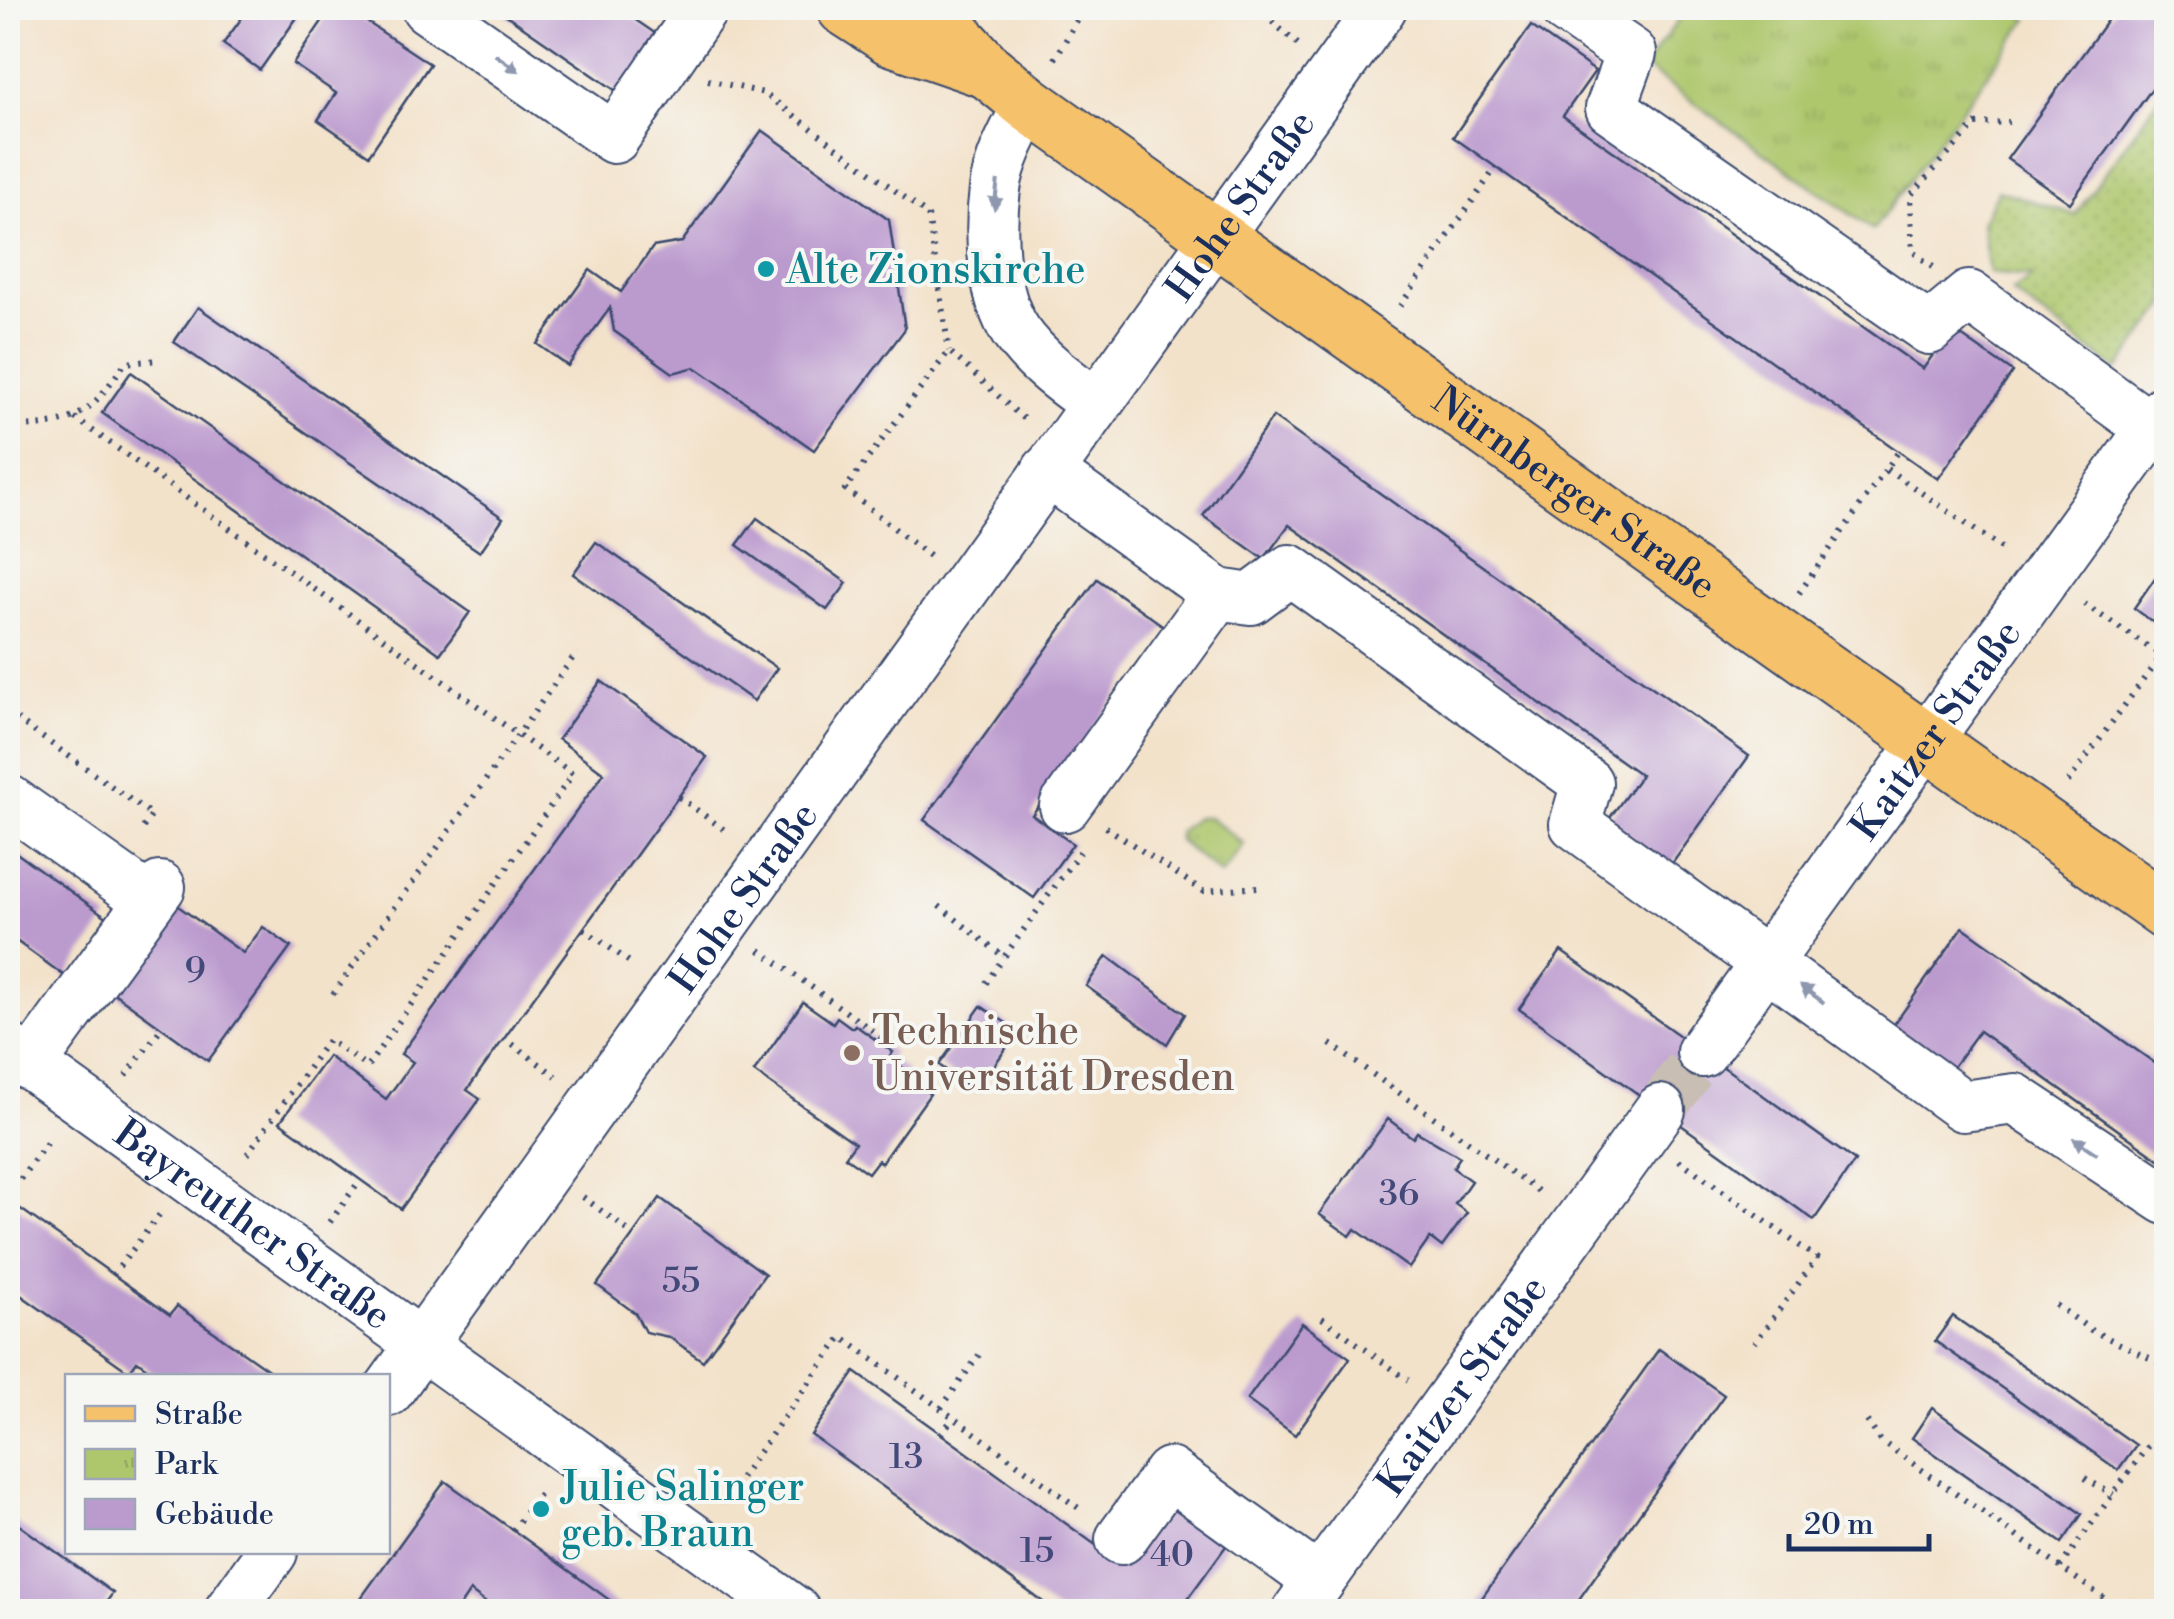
<svg xmlns="http://www.w3.org/2000/svg" width="2174" height="1619" viewBox="0 0 2174 1619" font-family="'Libre Bodoni',serif">
<style>
.grass{fill:url(#grass-dots);stroke:#647b66;stroke-width:2.5}
.park{fill:url(#park-tufts);stroke:#647b66;stroke-width:2.5}
.building{fill:#bb9ace}
.lines{fill:none;stroke-linecap:round;stroke-linejoin:round}
.minor-tunnel{stroke:#c8beb4;stroke-width:50;stroke-dasharray:50 25;stroke-linecap:butt}
.minor-casing{stroke:#3b4a6e;stroke-width:54}
.major-casing{stroke:#3b4a6e;stroke-width:59}
.path{stroke:#3b4a6e;stroke-width:6;stroke-dasharray:2.5 8;stroke-linecap:butt}
.minor{stroke:#fff;stroke-width:50}
.major{stroke:#f5c16b;stroke-width:55}
.oneway{fill:#8d97ae}
.culture-dot{fill:#0f9aa8;stroke:#f6f6f2;stroke-width:4}
.education-dot{fill:#8d6e63;stroke:#f6f6f2;stroke-width:4}
.labels{text-anchor:middle;stroke-width:8;stroke-linejoin:round;paint-order:stroke}
.number-label{font-size:35px;fill:#434a7a}
.street-label{font-size:40px;fill:#1b2f5e;stroke:#f6f6f2}
.culture-label{font-size:40px;fill:#0d838f;stroke:#f6f6f2;text-anchor:start}
.education-label{font-size:40px;fill:#785e54;stroke:#f6f6f2;text-anchor:start}
</style>
<defs>
<pattern id="grass-dots" width="8" height="8" patternUnits="userSpaceOnUse" patternTransform="scale(2.5)"><rect width="8" height="8" fill="#aec76d"/><path d="M2 2h.1M6 6h.1" fill="none" stroke="#95ab61" stroke-width="1.8" stroke-linecap="round"/></pattern>
<pattern id="park-tufts" width="24" height="20" patternUnits="userSpaceOnUse" patternTransform="scale(2.5)"><rect width="24" height="20" fill="#aec76d"/><path d="M3 7l-1-3M5 7V3M7 7l1-3M15 17l-1-3M17 17v-4M19 17l1-3" fill="none" stroke="#95ab61"/></pattern>
</defs>
<rect width="100%" height="100%" fill="#f6f6f2"/>
<filter id="ink" filterUnits="userSpaceOnUse"><feTurbulence type="fractalNoise" baseFrequency=".01" numOctaves="2"/><feDisplacementMap in="SourceGraphic" scale="20" xChannelSelector="R" yChannelSelector="G"/><feConvolveMatrix kernelMatrix="1 2 1 2 8 2 1 2 1" color-interpolation-filters="sRGB"/></filter>
<filter id="wash" filterUnits="userSpaceOnUse"><feTurbulence type="fractalNoise" baseFrequency=".0048" numOctaves="4" result="noise"/><feDisplacementMap in="SourceGraphic" scale="40" xChannelSelector="R" yChannelSelector="G"/><feGaussianBlur stdDeviation="2.25" result="paint"/><feColorMatrix in="noise" values="0 0 0 0 0 0 0 0 0 0 0 0 0 0 0 0 0 1.4 0 .05"/><feComposite in="paint" operator="in"/></filter>
<g filter="url(#wash)">
<rect width="100%" height="100%" fill="#f3e2ca"/>
<polygon class="grass" points="2166,88 2166,305 2117,370 2012,292 2032,277 1989,273 1982,223 1998,190 2075,215"/>
<g class="park">
<polygon points="1687,8 2013,8 2028,19 1873,230 1644,67"/>
<polygon points="1197,817 1209,817 1244,844 1221,875 1179,841 1178,832"/>
</g>
<g id="blocks">
<g class="building">
<polygon points="249,8 285,8 298,16 260,70 223,44"/>
<polygon points="331,8 346,8 430,64 369,155 318,120 336,93 293,64"/>
<polygon points="496,8 618,8 665,40 625,97"/>
<polygon points="2116,8 2166,8 2166,69 2070,203 2007,159"/>
<polygon points="1531,26 1595,71 1563,116 1923,369 1951,329 2013,372 1938,479 1453,137"/>
<polygon points="762,130 889,220 905,329 814,450 695,367 673,373 614,331 610,308 568,366 537,344 590,270 621,292 653,247 682,242"/>
<polygon points="198,307 503,518 480,552 174,342"/>
<polygon points="131,372 470,612 440,654 102,413"/>
<polygon points="1273,417 1749,756 1669,868 1606,823 1641,775 1289,525 1264,559 1203,516"/>
<polygon points="757,518 847,583 827,610 737,545"/>
<polygon points="596,542 777,668 754,701 573,574"/>
<polygon points="2166,562 2166,632 2134,608"/>
<polygon points="1097,579 1165,627 1032,815 1073,844 1034,898 924,820"/>
<polygon points="601,681 707,757 467,1090 480,1099 401,1209 280,1122 328,1056 386,1099 413,1062 401,1054 604,773 558,739"/>
<polygon points="8,847 108,918 66,977 8,935"/>
<polygon points="167,898 243,953 263,927 291,947 208,1061 104,986"/>
<polygon points="1963,927 2166,1071 2166,1164 1979,1031 1945,1078 1886,1036"/>
<polygon points="1561,951 1855,1161 1814,1220 1519,1009"/>
<polygon points="1107,956 1185,1014 1167,1044 1086,986"/>
<polygon points="803,1002 833,1023 837,1017 852,1028 855,1025 893,1052 889,1058 906,1070 903,1075 930,1094 881,1163 878,1160 868,1173 845,1157 855,1143 754,1072"/>
<polygon points="981,1006 1018,1031 976,1092 939,1065"/>
<polygon points="1388,1119 1413,1138 1417,1132 1460,1157 1453,1168 1471,1181 1455,1204 1467,1213 1442,1247 1430,1238 1409,1268 1355,1229 1350,1236 1319,1214"/>
<polygon points="660,1198 765,1274 703,1361 669,1337 645,1332 635,1313 597,1285"/>
<polygon points="8,1200 170,1315 177,1306 277,1376 158,1376 137,1361 129,1372 8,1286"/>
<polygon points="1953,1316 2136,1445 2118,1470 1935,1341"/>
<polygon points="1302,1323 1350,1358 1295,1435 1247,1400"/>
<polygon points="1659,1349 1724,1395 1608,1558 1570,1612 1472,1612"/>
<polygon points="855,1372 1118,1561 1162,1499 1226,1546 1178,1612 1057,1612 811,1435"/>
<polygon points="1932,1408 2082,1514 2062,1543 1912,1438"/>
<polygon points="445,1481 513,1530 626,1612 498,1612 470,1591 456,1612 351,1612"/>
<polygon points="8,1517 113,1593 99,1612 8,1612"/>
</g>
</g>
</g>
<g filter="url(#ink)">
<use href="#blocks" fill-opacity="0" stroke="#3b4a6e" stroke-width="2.5"/>
<g class="lines">
<polyline class="minor-tunnel" points="1660,1110 1702,1052"/>
<defs>
<g id="minor">
<polyline points="427,8 614,138 703,8"/>
<polyline points="1565,8 1631,53 1611,108 1929,329 1969,296 2166,439"/>
<path d="M1029 104C1015 131 999 159 995 189 989 231 992 296 1016 332 1036 361 1067 383 1095 403"/>
<polyline points="1047,471 1218,594 1251,599 1290,570 1587,783 1575,824 1963,1106 2015,1099 2166,1199"/>
<polyline points="8,800 149,900"/>
<polyline points="1065,806 1218,594"/>
<path id="s1" d="M8 1048 795 1612"/>
<path id="s2" d="M1702 1052 2166 409"/>
<polyline points="30,1065 160,887"/>
<path id="s3" d="M388 1391 1381 8"/>
<polyline points="1121,1539 1169,1473 1319,1581"/>
<polyline points="229,1612 272,1552"/>
<path id="s4" d="M1297 1612 1660 1110"/>
</g>
<g id="major">
<polyline points="845,8 890,37 983,69"/>
<path id="s5" d="M930 8 987 70 1029 104 2166 912"/>
</g>
</defs>
<use href="#minor" class="minor-casing"/>
<use href="#major" class="major-casing"/>
<g class="path">
<polyline points="1256,8 1298,44"/>
<polyline points="1055,59 1084,8"/>
<polyline points="708,80 764,93 928,215 949,351"/>
<polyline points="1933,267 1913,252 1910,196 1976,124 2009,122"/>
<polyline points="1400,306 1496,167"/>
<polyline points="75,418 573,774 367,1067 328,1040 243,1160"/>
<path d="M8 428C76 424 86 419 125 363L160 360"/>
<polyline points="1887,469 2007,552"/>
<polyline points="929,556 845,489 949,351 1028,423"/>
<polyline points="1799,593 1899,451"/>
<polyline points="2084,604 2162,656"/>
<polyline points="8,713 152,815 139,833"/>
<polyline points="2068,782 2166,649"/>
<polyline points="679,797 730,834"/>
<polyline points="1106,827 1203,891 1259,887"/>
<polyline points="939,906 1004,957 1081,850"/>
<polyline points="584,929 635,966"/>
<polyline points="760,950 888,1042"/>
<polyline points="986,983 1004,957"/>
<polyline points="333,994 577,652"/>
<polyline points="504,1038 556,1076"/>
<polyline points="1330,1044 1541,1193"/>
<polyline points="126,1076 162,1027"/>
<polyline points="1679,1160 1817,1258 1755,1343"/>
<polyline points="8,1196 51,1137"/>
<polyline points="583,1197 634,1235"/>
<polyline points="330,1222 360,1180"/>
<polyline points="113,1275 160,1214"/>
<polyline points="2056,1305 2091,1330 2166,1366"/>
<polyline points="1322,1318 1408,1380"/>
<polyline points="941,1408 979,1355"/>
<polyline points="1867,1421 1881,1441 2124,1612"/>
<polyline points="941,1434 953,1418"/>
<polyline points="2085,1478 2113,1495"/>
<polyline points="722,1503 842,1337 1084,1512"/>
<polyline points="513,1530 544,1488"/>
<polyline points="2060,1567 2166,1421"/>
</g>
<use href="#minor" class="minor"/>
<use href="#major" class="major"/>
</g>
<defs><path id="oneway-solid" d="M-6-.8H1V-3.2L6.5 0L1 3.2V.8H-6Z" transform="scale(2.5)"/></defs>
<g class="oneway">
<use href="#oneway-solid" transform="translate(507 63) rotate(35)"/>
<use href="#oneway-solid" transform="translate(996 195) rotate(97)"/>
<use href="#oneway-solid" transform="translate(1812 994) rotate(-144)"/>
<use href="#oneway-solid" transform="translate(2085 1146) rotate(-146)"/>
</g>
</g>
<g class="culture-dot">
<circle cx="766" cy="269" r="10"/>
<circle cx="541" cy="1509" r="10"/>
</g>
<circle class="education-dot" cx="852" cy="1053" r="10"/>
<g class="labels">
<g class="number-label">
<text x="195" y="982">9</text>
<text x="1399" y="1205">36</text>
<text x="681" y="1292">55</text>
<text x="906" y="1468">13</text>
<text x="1037" y="1562">15</text>
<text x="1172" y="1566">40</text>
</g>
<g class="street-label">
<text dy="14" stroke="none"><textPath href="#s3" startOffset="1460">Hohe Straße</textPath></text>
<text dy="14" stroke="none"><textPath href="#s5" startOffset="808">Nürnberger Straße</textPath></text>
<text dy="14" stroke="none"><textPath href="#s2" startOffset="398">Kaitzer Straße</textPath></text>
<text dy="14" stroke="none"><textPath href="#s3" startOffset="608">Hohe Straße</textPath></text>
<text dy="14" stroke="none"><textPath href="#s1" startOffset="302">Bayreuther Straße</textPath></text>
<text dy="14" stroke="none"><textPath href="#s4" startOffset="280">Kaitzer Straße</textPath></text>
</g>
<g class="culture-label">
<text x="786" y="283">Alte Zionskirche</text>
<text x="561" y="1500">Julie Salinger<tspan x="561" dy="46">geb. Braun</tspan></text>
</g>
<g class="education-label">
<text x="872" y="1044">Technische<tspan x="872" dy="46">Universität Dresden</tspan></text>
</g>
</g>
<rect width="2174" height="1619" fill="none" stroke="#f6f6f2" stroke-width="40"/>
<rect x="65" y="1374" width="325" height="180" fill="#f6f6f2" stroke="#9ea6b7" stroke-width="2.5"/>
<rect x="85" y="1406" width="50" height="15" fill="#f5c16b" stroke="#9ea6b7" stroke-width="2.5"/>
<text x="155" y="1424" font-size="30" fill="#1b2f5e">Straße</text>
<rect x="85" y="1449" width="50" height="30" fill="url(#park-tufts)" stroke="#9ea6b7" stroke-width="2.5"/>
<text x="155" y="1474" font-size="30" fill="#1b2f5e">Park</text>
<rect x="85" y="1499" width="50" height="30" fill="#bb9ace" stroke="#9ea6b7" stroke-width="2.5"/>
<text x="155" y="1524" font-size="30" fill="#1b2f5e">Gebäude</text>
<path d="M1789 1534v15h140v-15" fill="none" stroke="#1b2f5e" stroke-width="5"/>
<text x="1804" y="1534" font-size="30" fill="#1b2f5e" stroke="#f6f6f2" stroke-width="8" paint-order="stroke">20 m</text>
</svg>
